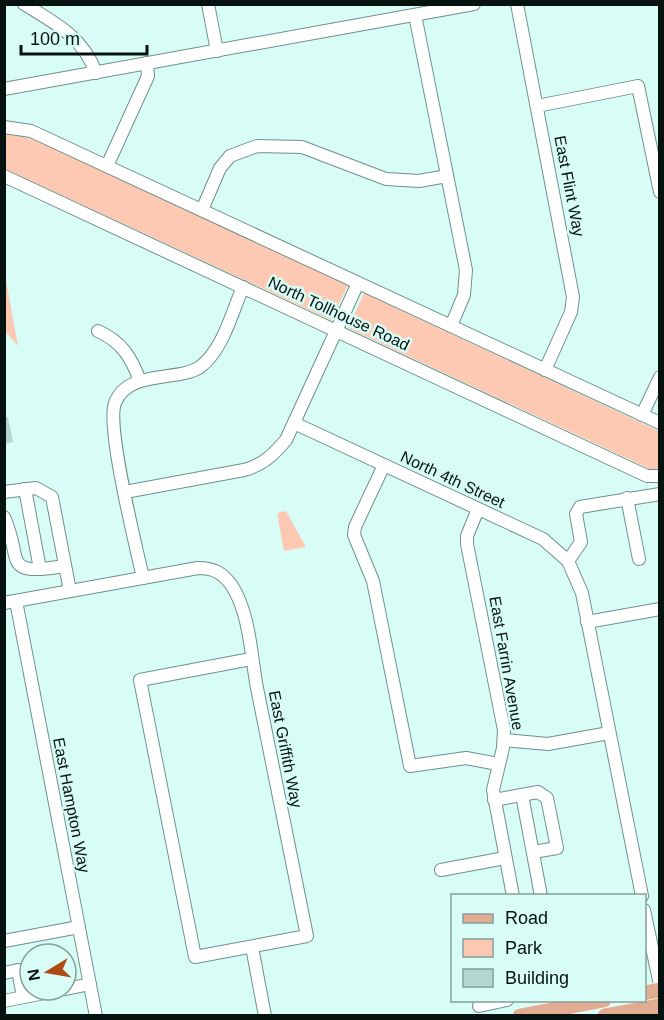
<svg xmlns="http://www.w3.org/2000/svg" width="664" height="1020" viewBox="0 0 664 1020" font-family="Helvetica,sans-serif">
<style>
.green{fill:#fec9b2}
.building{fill:#b4d8d1}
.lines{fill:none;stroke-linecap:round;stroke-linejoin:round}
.minor-casing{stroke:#6f908a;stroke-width:14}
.major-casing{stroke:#fff;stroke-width:16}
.minor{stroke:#fff;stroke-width:12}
.major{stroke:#e2ac92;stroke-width:15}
.labels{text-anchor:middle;stroke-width:5;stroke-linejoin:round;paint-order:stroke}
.street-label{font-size:16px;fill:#061210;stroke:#d8fdf6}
</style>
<rect width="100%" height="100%" fill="#d8fdf6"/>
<g class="green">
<polygon points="5,132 38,141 348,285 331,320 5,169"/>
<polygon points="5,275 18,346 5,331"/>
<polygon points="364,293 659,431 659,469 652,470 348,328"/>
<polygon points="286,511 306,547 284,551 277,513"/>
</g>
<polygon class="building" points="4,417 8,417 13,442 4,444"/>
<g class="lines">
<defs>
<g id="minor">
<path d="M24 4C55 23 83 37 96 73"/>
<polyline points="208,4 217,51"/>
<polyline points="517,4 573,297 571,312 545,370"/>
<polyline points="415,15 466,270 464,295 451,326"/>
<polyline points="4,89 474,4"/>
<polyline points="537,106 638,86 660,192"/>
<polyline points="4,127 31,131 660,423"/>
<polyline points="107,166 148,76 147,63"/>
<polyline points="4,176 647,476 660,476"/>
<polyline points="202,210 220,168 230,156 257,146 302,147 386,179 419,181 447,176"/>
<path d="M98 331C122 342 131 357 140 381"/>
<polyline points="642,415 660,377"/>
<polyline points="294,423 543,539 568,561 582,593 642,896"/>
<polyline points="384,465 355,527 354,535 373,581 410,766 466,758 498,764"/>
<polyline points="25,489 40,569"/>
<polyline points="4,492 36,488 52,497 70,591"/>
<path d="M125 492 244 470C263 465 273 455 286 440L358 283"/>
<polyline points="627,498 639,559"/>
<polyline points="478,509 467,536 467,544 504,730 503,748 493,790 513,896"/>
<path d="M4 517C24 562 0 576 65 566"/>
<polyline points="568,561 581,542 576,514 580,507 660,494"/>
<path d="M143 578C136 546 106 427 115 403 128 369 178 382 200 367 223 350 232 312 243 287"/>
<polyline points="16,601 96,1016"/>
<path d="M4 603 198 568C214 568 223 573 232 586 250 614 251 656 257 688 274 771 290 854 307 936L195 957 140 680 251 659"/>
<polyline points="587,622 660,609"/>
<polyline points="504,740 548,744 609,733"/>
<polyline points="522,795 541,896"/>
<polyline points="494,800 538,792 547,798 557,848 533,852"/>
<polyline points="441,870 505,858"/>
<polyline points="644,910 660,985"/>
<polyline points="4,941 79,927"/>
<polyline points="252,947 265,1016"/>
<polyline points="4,973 18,970 23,997"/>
<polyline points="66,989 90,984"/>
<polyline points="4,1001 59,990"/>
<polyline points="479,1006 507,1000"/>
</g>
<g id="major">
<polyline points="644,993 660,990"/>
<polyline points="520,1016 604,1000"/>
<polyline points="605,1016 660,1006"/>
</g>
</defs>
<use href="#minor" class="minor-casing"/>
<use href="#major" class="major-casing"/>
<use href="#minor" class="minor"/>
<use href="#major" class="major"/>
</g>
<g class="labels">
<g class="street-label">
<text transform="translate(570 186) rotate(79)" y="6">East Flint Way</text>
<text transform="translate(339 313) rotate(25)" y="6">North Tollhouse Road</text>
<text transform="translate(453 479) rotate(25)" y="6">North 4th Street</text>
<text transform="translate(507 663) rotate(80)" y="6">East Farrin Avenue</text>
<text transform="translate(286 749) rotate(79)" y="6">East Griffith Way</text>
<text transform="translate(72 805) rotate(79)" y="6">East Hampton Way</text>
</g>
</g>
<rect width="664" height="1020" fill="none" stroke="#061210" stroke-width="12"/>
<rect x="451" y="894" width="195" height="108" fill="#d8fdf6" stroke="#849f9a" stroke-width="1.5"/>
<rect x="463" y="914" width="30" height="9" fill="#e2ac92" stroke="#849f9a" stroke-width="1.5"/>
<text x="505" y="924" font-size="18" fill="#061210">Road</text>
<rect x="463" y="939" width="30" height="18" fill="#fec9b2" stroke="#849f9a" stroke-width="1.5"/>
<text x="505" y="954" font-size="18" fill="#061210">Park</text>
<rect x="463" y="969" width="30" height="18" fill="#b4d8d1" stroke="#849f9a" stroke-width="1.5"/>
<text x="505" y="984" font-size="18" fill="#061210">Building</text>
<g transform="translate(48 972) rotate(259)"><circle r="28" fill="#d8fdf6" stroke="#849f9a" stroke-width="1.5"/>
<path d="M0-4.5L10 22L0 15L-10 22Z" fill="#af4c15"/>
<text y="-9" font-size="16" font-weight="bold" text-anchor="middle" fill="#061210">N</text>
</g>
<path d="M21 45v9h126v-9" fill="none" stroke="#061210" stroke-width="3"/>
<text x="30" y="45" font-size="18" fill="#061210" stroke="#d8fdf6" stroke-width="4.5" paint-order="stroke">100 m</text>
</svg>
